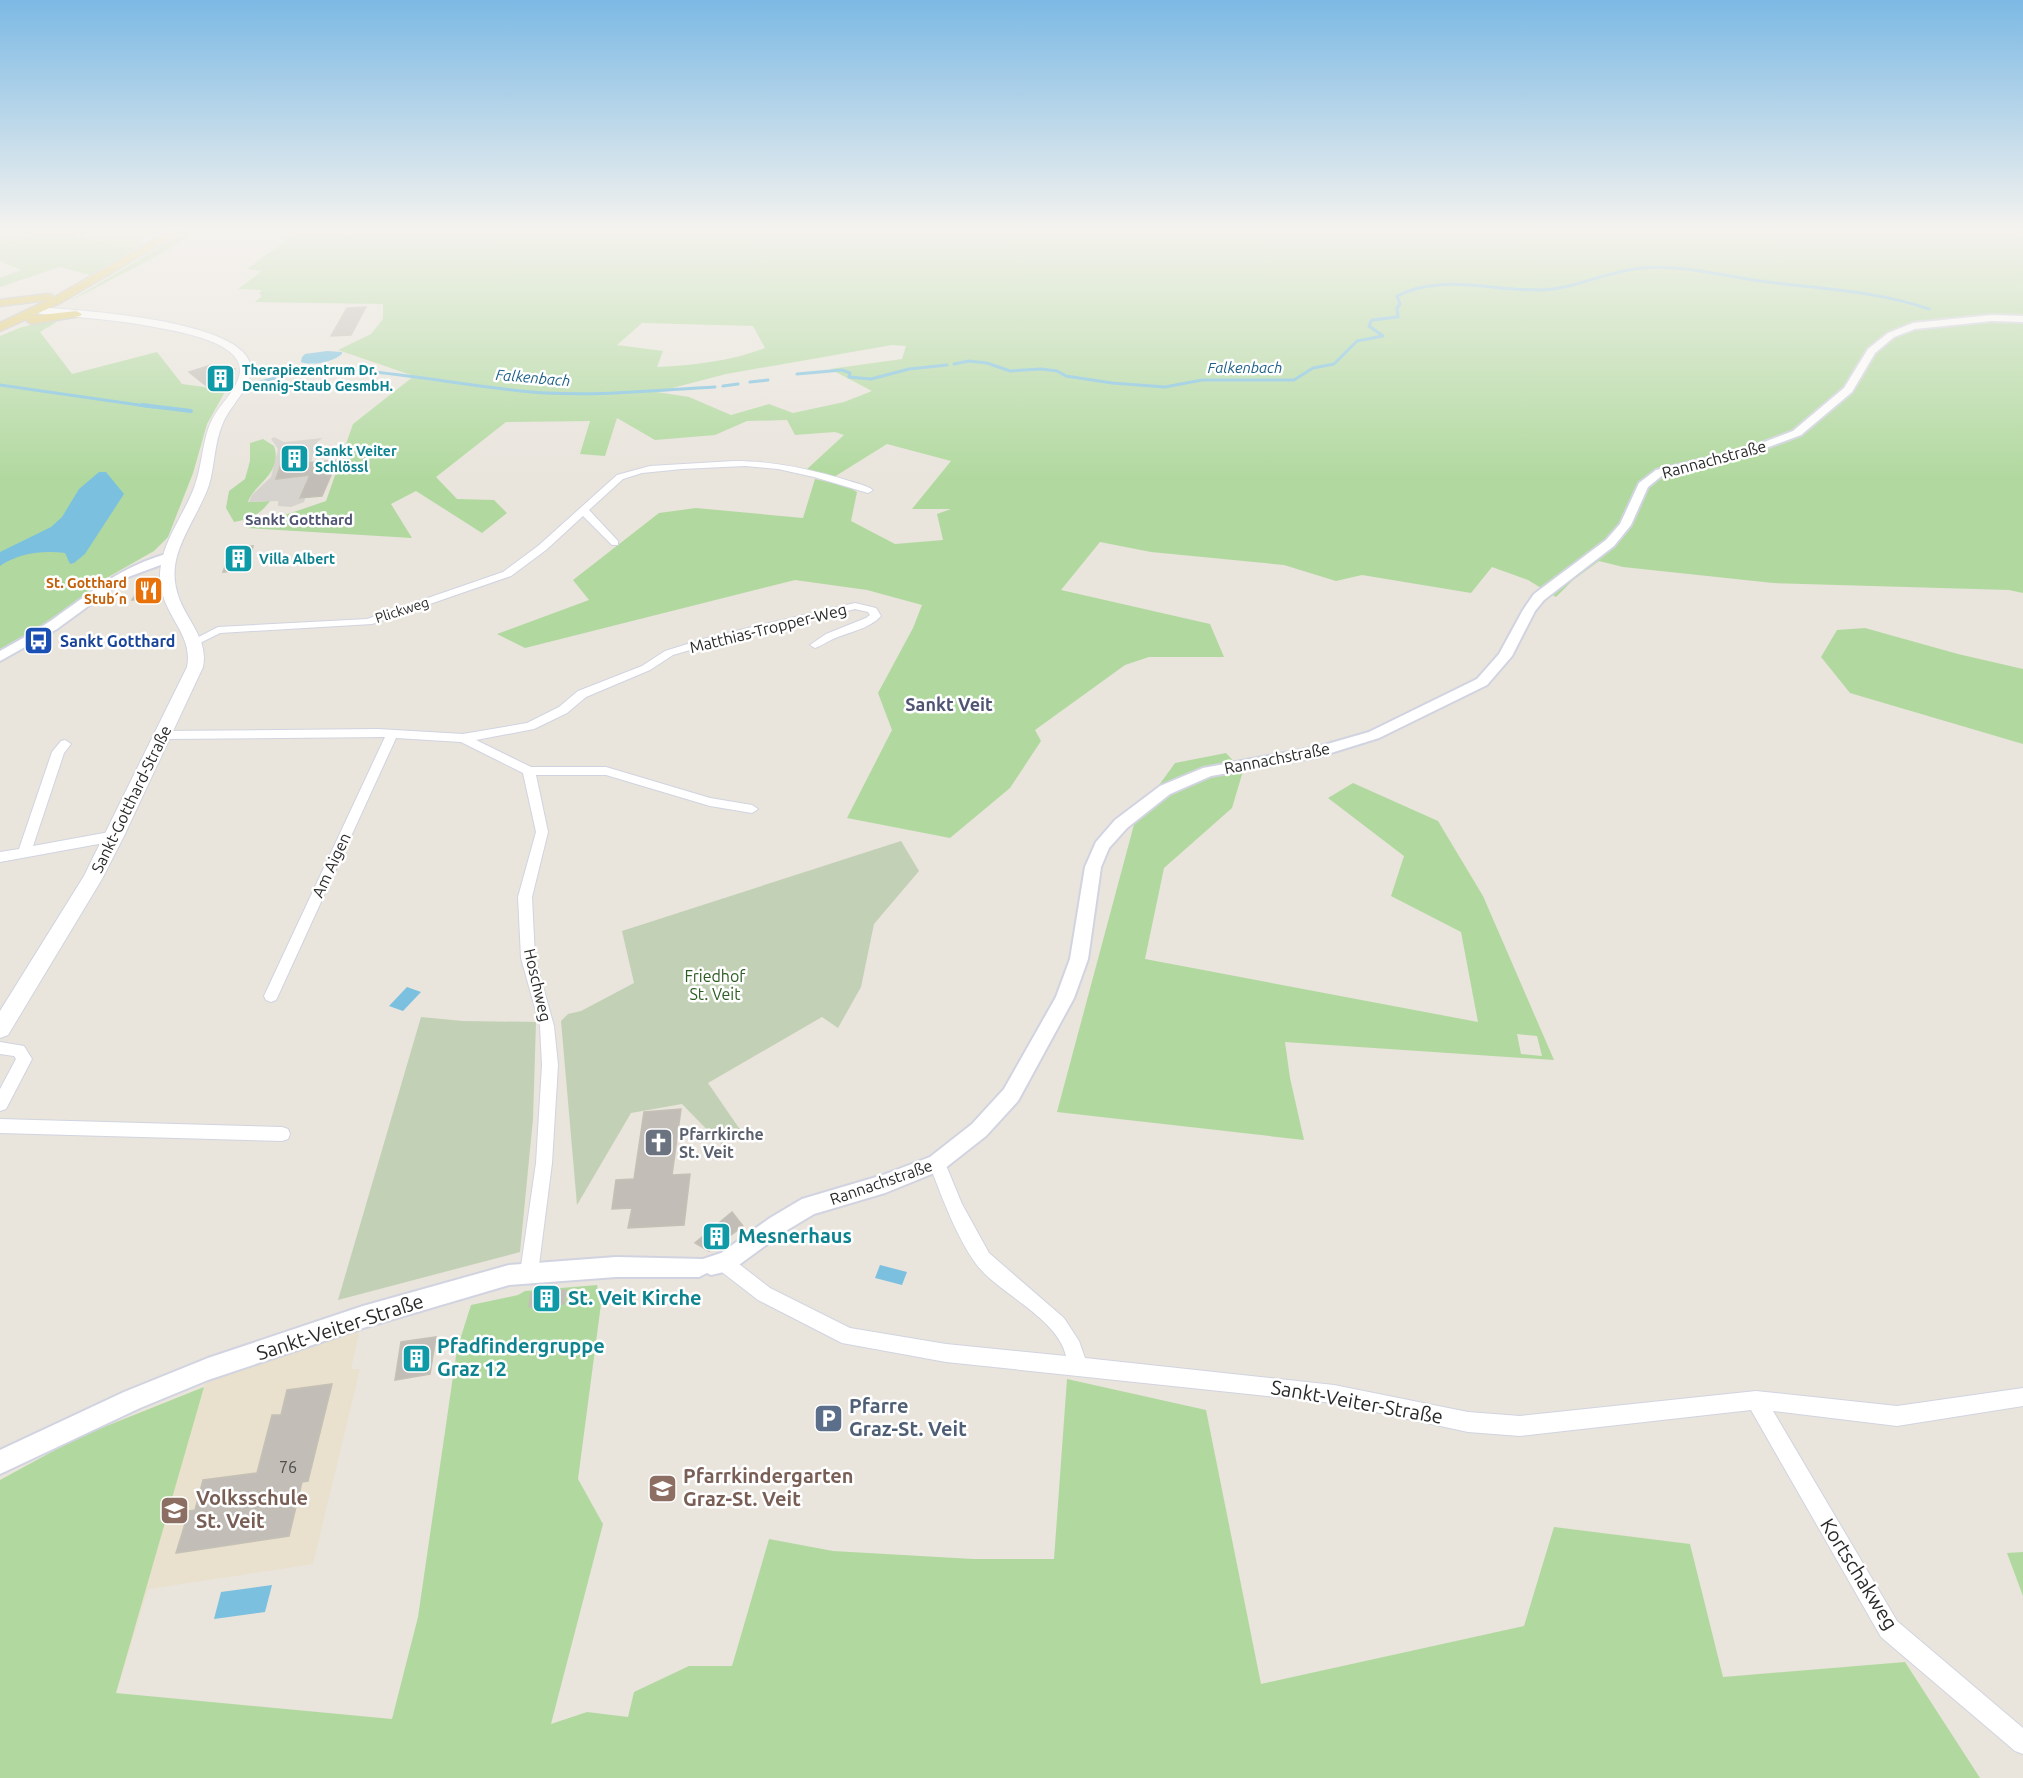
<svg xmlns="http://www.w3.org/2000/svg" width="2023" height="1778" viewBox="0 0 2023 1778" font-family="Ubuntu,sans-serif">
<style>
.education{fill:#e9e1cd}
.green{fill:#b1d99f;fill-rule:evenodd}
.cemetery{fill:#c2d1b5}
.pitch{fill:#c0e09b}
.plaza{fill:#d6d3ce;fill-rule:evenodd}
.water{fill:#7bc1df}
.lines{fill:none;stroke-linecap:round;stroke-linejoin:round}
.stream-far1{stroke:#7bc1df;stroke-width:3}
.stream{stroke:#7bc1df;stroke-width:4}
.building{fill:#c2beb7;stroke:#c4c0b6;stroke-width:1.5}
.minor-casing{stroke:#d1d4e0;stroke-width:2}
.tertiary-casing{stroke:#d1d4e0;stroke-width:4}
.secondary-casing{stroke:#d1d4e0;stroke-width:2}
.primary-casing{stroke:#c3c3c3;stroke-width:3}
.minor{fill:#fff;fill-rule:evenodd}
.tertiary{fill:#fff;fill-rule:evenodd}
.secondary{fill:#fff;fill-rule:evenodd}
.primary{fill:#dfc86b;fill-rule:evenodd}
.labels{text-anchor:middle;stroke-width:5;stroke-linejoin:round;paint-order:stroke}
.far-culture-label{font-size:14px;font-weight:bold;fill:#0d838f;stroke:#fff;text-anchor:start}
.far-food-label{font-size:14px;font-weight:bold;fill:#c56008;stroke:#fff;text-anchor:end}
.far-street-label{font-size:14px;fill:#292929;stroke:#fff}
.far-water-label{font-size:15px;font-style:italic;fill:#1d5f88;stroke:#fff}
.far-neighbourhood-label{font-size:15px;font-weight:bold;fill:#4f5473;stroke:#fff}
.street-label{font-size:16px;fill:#292929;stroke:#fff}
.transit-label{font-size:16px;font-weight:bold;fill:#164399;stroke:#fff;text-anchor:start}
.park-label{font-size:16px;fill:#2c5c22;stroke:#fff}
.worship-label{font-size:16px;font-weight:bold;fill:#5b616d;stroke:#fff;text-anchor:start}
.near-number-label{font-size:16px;fill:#4f4e4c}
.neighbourhood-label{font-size:18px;font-weight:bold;fill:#4f5473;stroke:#fff}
.near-culture-label{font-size:20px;font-weight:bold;fill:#0d838f;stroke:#fff;text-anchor:start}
.near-street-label{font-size:20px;fill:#292929;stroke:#fff}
.near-service-label{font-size:20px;font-weight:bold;fill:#4e5e75;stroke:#fff;text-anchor:start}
.near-education-label{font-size:20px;font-weight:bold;fill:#785e54;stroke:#fff;text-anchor:start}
</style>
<rect width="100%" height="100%" fill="#e9e4dc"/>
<polygon class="education" points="363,1317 351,1369 360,1369 313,1564 148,1589 116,1693 0,1575 79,1437 204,1387 208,1369"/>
<g class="green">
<path d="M53 229C67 229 76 236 89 239 108 243 127 245 146 242L90 275 60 267 0 287V278L21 270 0 261V238L13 241Z"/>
<polygon points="190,229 201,229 161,254 68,302"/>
<path d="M357 229H2023V593L2009 590 1773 583 1623 567 1599 561 1573 580 1556 597 1528 580 1492 567 1471 593 1362 575 1336 581 1284 565 1151 552 1100 542 1061 590 1210 624 1224 657H1149L1125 665 1035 730 1041 741 1010 788 950 838 847 818 892 730 878 693 913 628 922 605 867 590 795 580 525 648 497 634 589 600 573 580 659 513 696 508 803 518 815 479 847 486 857 492 851 521 895 544 943 540 937 514 951 509H912L951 461 887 444 834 477 806 470 844 435 835 432 795 435 787 420 747 421 715 435 655 440 617 418 605 456 580 454 590 421 506 422 436 477 457 499 494 500 507 513 482 533 416 491 391 504 412 538 247 528 326 501 353 424 414 376 338 350 371 334 383 319V304L255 302 262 296 259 293 262 290 238 289 262 271 247 269 298 231 352 234ZM642 323 753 326 765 348C732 361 693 365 657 367L663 351 617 345ZM892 345 906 346 902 359 830 369 872 391 844 402 793 413 769 404 731 415 689 397 657 392 726 374Z"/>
<polygon points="49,321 58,321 40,332 72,374 157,352 182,384 226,390 207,424 193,473 168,537 154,551 103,580 47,624 0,653 0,336 22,327"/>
<path d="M263 439 274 446C283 473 255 483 248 502L270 501C261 514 249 520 234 522L226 508 229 491 245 479 250 461V443Z"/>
<polygon points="1865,628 1958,654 2023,669 2023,744 1850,693 1821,657 1837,630"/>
<path d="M1226 753 1243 771 1232 808 1164 868 1145 959 1478 1022 1461 932 1391 896 1404 856 1328 798 1353 783 1438 821 1483 896 1554 1060 1285 1042 1290 1078 1304 1140 1057 1112 1136 817 1175 763ZM1517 1034 1537 1036 1542 1056 1521 1054Z"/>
<polygon points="597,1285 601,1304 578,1479 603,1524 551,1724 587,1712 628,1717 634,1692 689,1666 732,1666 769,1539 833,1551 973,1559 1054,1559 1067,1379 1206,1410 1261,1684 1524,1626 1554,1527 1690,1544 1723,1677 1905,1662 1980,1778 0,1778 0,1480 79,1437 204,1387 116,1693 392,1719 418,1617 457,1349 471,1305 518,1295 525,1291"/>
<polygon points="2023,1552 2023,1596 2007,1553"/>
</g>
<g class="cemetery">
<polygon points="901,841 919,871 874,924 861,987 838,1028 822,1017 708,1083 741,1131 721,1144 682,1104 631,1113 577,1205 561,1021 568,1014 581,1011 634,983 622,931"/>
<polygon points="421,1017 463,1021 536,1022 533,1119 520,1252 338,1300"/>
</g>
<g class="pitch">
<polygon points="0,229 53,229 12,241 0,238"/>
<path d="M65 229H159C152 234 143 242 135 243 112 246 86 238 65 229Z"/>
</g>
<path class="plaza" d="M274 437 284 442 323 438 317 442 311 463 316 462 304 502 291 507 278 506V501L249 502 252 495 271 477 278 449 271 439ZM287 448 307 454 304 464 300 465 297 477 277 479Z"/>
<g class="water">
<path d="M327 351 342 352V354C333 362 313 366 301 362L302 357 305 354Z"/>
<path d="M99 472H106L124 494 85 554 74 563 70 564 65 553C44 550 18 553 0 566V552L51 527 62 517 79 489Z"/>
<polygon points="407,987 421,992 403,1011 389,1006"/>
<polygon points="880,1265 907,1272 902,1285 875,1278"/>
<polygon points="272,1585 265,1612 214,1619 221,1592"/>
</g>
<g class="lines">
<g class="stream-far1">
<path d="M954 364 969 361 987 363 1010 371 1041 369 1057 371 1066 376 1112 383 1165 387 1202 380H1294L1313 368 1334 364 1357 341 1383 336 1369 326 1372 320 1398 317 1397 308 1400 304 1397 296C1441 273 1493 291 1540 290 1575 289 1607 271 1642 268 1684 264 1727 277 1768 282 1823 289 1876 291 1929 309"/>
<path d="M350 370C416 374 480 389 546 393 602 396 659 390 715 387"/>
<polyline points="797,374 842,370 850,373 849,377 871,379 909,369 947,365"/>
<polyline points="261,382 299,371 338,370"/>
<polyline points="750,382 768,380"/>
<polyline points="0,385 153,407"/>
<polyline points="723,386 738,384"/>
</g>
<polyline class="stream" points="142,405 191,411"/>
</g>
<g class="building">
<polygon points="366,307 351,335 331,336 347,308"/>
<polygon points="211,365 218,371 235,369 225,386 209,388 189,372"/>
<polygon points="306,446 304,454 307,454 305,463 349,459 351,471 332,473 322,496 300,498 310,475 276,479 286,448"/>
<polygon points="253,546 246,569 223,572 231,549"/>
<polygon points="158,582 159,587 152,599 132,600 143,583"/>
<polygon points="681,1109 672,1175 690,1174 684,1225 628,1228 632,1208 612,1209 616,1180 634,1179 644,1112"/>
<polygon points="732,1212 743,1226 709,1251 695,1243"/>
<polygon points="566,1290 564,1304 529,1307 531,1293"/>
<polygon points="436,1337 430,1374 395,1380 401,1342"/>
<polygon points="332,1384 308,1481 302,1482 289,1536 176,1553 189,1511 195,1510 203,1480 257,1473 272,1415 281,1415 287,1390"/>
</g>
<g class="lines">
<defs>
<g id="minor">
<path d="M734 461C773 461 810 469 846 480 855 483 866 485 873 490L868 493 814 477 778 469 745 466 682 469 642 473 623 479 589 510 618 541V545H612L583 516 546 550 511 576 372 624 220 633 200 643H192L191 641 218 627 367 619 503 572 538 546 617 475 650 466Z"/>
<path d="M855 603 876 608 881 616C869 629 849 632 833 639 826 642 821 646 815 648L810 645 826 634 866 618 870 615 868 612 855 609 717 642 673 655 650 670 586 697 567 713 534 729 476 740 531 767H606L710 798 752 805 758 809 752 813 710 806 606 775H536L548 832 532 897 535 958 554 1026 558 1065 552 1163 538 1273 535 1279 529 1281 523 1279 520 1273 536 1163 542 1065 540 1026 521 958 518 897 536 832 523 773 461 742 396 738 278 996 276 1000 271 1002 266 1000 264 996 385 737 163 739 157 735 163 731 378 729 463 734 527 723 559 707 578 691 642 666 665 651 710 637Z"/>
<polygon points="65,740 71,744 64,753 33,846 115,831 121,836 115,841 0,862 0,852 19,849 52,752 61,741"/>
<polygon points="0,1042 24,1046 32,1059 6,1109 0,1111 0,1089 16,1059 14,1056 0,1054"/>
<polygon points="0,1119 282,1127 288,1129 290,1134 288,1139 282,1141 0,1133"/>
<path d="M937 1156 943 1158 962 1204 989 1253 1064 1318 1079 1341 1085 1358 1334 1385 1468 1412 1520 1416 1756 1391 1897 1406 2023 1388V1406L1897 1426 1773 1411 1897 1621 2023 1728V1754L2015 1751 1881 1637 1751 1410 1520 1436 1468 1432 1334 1403 946 1362 842 1343 758 1300 718 1269 715 1263 718 1257 724 1255 730 1257 770 1288 850 1328 946 1344 1066 1356C1058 1318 999 1294 976 1264 956 1236 941 1195 929 1163L931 1158Z"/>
</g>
<g id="tertiary">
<polygon points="1992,315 2023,316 2023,322 1992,321 1915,329 1894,337 1875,353 1852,392 1801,435 1750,454 1664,474 1648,487 1631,525 1614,546 1544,600 1535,611 1512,656 1487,685 1379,738 1318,757 1211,776 1170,794 1127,828 1109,848 1101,867 1088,959 1074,998 1018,1101 986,1136 944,1169 885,1193 814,1214 784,1232 732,1270 711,1275 707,1273 699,1277 616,1277 509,1285 363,1328 208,1380 140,1408 0,1474 0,1450 124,1392 208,1358 363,1306 509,1265 616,1257 703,1259 721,1253 770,1218 802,1199 883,1175 930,1157 972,1124 1004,1089 1056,997 1070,959 1085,867 1096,842 1115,820 1160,786 1203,768 1317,747 1369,732 1477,679 1499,654 1523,610 1534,594 1606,540 1620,524 1639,483 1656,470 1743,450 1793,431 1844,388 1868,349 1888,333 1913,323"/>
<path d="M170 553 174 554V560L128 577 57 629 0 661V651C18 641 36 631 52 620 93 591 121 566 170 553Z"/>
</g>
<path id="secondary" d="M36 307C72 310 257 319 251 372 248 391 230 406 223 423 214 443 215 465 209 485 200 511 182 534 176 560 166 610 211 628 203 667L124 836 102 879 8 1035 0 1038V1011L84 876 187 667C195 628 150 610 162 560 168 533 186 511 195 485 203 463 202 437 214 416 222 402 245 381 239 364 231 340 176 331 154 327 129 322 103 319 77 317 63 315 47 316 32 312L31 310Z"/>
<polygon id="primary" points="173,229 186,229 60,303 32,316 76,311 82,314 80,316 32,324 28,322 27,319 0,331 0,323 48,300 0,306 0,300 48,294 52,295 53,298"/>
</defs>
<use href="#minor" class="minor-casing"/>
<use href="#tertiary" class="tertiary-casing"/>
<use href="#secondary" class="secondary-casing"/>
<use href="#primary" class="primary-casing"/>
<use href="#minor" class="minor"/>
<use href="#tertiary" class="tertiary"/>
<use href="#secondary" class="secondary"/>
<use href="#primary" class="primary"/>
</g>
<linearGradient id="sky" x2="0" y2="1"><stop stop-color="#7cb9e4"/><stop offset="0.48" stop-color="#f5f3ef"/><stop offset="1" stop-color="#f5f3ef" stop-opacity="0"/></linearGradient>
<rect width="2023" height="478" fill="url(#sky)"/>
<defs>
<symbol id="building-square" viewBox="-11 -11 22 22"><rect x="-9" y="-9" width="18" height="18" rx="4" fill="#0f9aa8" stroke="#fff"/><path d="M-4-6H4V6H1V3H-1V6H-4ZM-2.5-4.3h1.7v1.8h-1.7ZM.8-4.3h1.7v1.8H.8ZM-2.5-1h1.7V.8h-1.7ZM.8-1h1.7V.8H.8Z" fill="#fff"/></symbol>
<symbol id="restaurant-square" viewBox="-11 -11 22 22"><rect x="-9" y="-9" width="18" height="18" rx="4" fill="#e8710a" stroke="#fff"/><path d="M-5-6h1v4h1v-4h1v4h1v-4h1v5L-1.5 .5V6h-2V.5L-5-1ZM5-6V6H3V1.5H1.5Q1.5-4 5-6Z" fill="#fff"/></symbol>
<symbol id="bus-square" viewBox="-11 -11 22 22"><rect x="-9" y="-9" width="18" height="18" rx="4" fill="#1a4fb4" stroke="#fff"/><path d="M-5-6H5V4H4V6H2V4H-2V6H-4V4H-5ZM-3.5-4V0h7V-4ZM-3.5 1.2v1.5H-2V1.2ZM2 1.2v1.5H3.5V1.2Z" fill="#fff"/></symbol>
<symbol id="church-square" viewBox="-11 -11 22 22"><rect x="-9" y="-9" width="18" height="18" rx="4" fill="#6b7280" stroke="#fff"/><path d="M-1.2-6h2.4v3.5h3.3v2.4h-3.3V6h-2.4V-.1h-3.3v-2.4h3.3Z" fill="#fff"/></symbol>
<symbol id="parking-square" viewBox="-11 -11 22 22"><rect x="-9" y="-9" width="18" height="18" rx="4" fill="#5c6f8a" stroke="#fff"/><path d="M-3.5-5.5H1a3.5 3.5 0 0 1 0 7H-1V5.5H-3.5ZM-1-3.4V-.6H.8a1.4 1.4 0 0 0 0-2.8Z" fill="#fff"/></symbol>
<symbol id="school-square" viewBox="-11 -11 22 22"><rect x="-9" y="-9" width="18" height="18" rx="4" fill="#8d6e63" stroke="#fff"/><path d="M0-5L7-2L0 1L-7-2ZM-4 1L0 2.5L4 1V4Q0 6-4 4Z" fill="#fff"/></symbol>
</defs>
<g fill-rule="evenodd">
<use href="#building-square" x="204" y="362" width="33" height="33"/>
<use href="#building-square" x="278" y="442" width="33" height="33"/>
<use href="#building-square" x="222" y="542" width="33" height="33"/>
<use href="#restaurant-square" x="132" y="574" width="33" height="33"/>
<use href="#bus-square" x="22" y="624" width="33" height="33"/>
<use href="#church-square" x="642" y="1126" width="33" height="33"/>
<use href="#building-square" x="700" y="1220" width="33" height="33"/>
<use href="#building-square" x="530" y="1282" width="33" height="33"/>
<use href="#building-square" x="400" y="1342" width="33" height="33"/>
<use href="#parking-square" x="812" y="1402" width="33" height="33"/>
<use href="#school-square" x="646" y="1472" width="33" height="33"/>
<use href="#school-square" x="158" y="1494" width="33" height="33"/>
</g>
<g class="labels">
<g class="far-culture-label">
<text x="242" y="375">Therapiezentrum Dr.<tspan x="242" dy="16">Dennig-Staub GesmbH.</tspan></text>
<text x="315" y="456">Sankt Veiter<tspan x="315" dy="16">Schlössl</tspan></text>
<text x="259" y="564">Villa Albert</text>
</g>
<g class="far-food-label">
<text x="127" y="588">St. Gotthard<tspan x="127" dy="16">Stub´n</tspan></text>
</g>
<g class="far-street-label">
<text transform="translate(402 610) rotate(-18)" y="5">Plickweg</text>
</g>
<g class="far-water-label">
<text x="1245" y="373">Falkenbach</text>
<text transform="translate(533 378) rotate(5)" y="5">Falkenbach</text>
</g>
<g class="far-neighbourhood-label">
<text x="299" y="525">Sankt Gotthard</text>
</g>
<g class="street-label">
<text transform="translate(1714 459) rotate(-15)" y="6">Rannachstraße</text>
<text transform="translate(768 628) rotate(-14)" y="6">Matthias-Tropper-Weg</text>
<text transform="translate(1277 758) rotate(-11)" y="6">Rannachstraße</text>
<text transform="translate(131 799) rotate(-64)" y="6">Sankt-Gotthard-Straße</text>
<text transform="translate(331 865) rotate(-65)" y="6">Am Aigen</text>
<text transform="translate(538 985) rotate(77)" y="6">Hoschweg</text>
<text transform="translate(881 1182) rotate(-19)" y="6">Rannachstraße</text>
</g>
<g class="transit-label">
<text x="60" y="647">Sankt Gotthard</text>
</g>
<g class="park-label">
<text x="715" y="982">Friedhof<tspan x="715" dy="18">St. Veit</tspan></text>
</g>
<g class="worship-label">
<text x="679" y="1140">Pfarrkirche<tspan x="679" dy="18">St. Veit</tspan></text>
</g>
<g class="near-number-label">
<text x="288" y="1473">76</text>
</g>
<g class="neighbourhood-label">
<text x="949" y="711">Sankt Veit</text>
</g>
<g class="near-culture-label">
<text x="738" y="1243">Mesnerhaus</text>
<text x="568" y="1305">St. Veit Kirche</text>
<text x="437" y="1353">Pfadfindergruppe<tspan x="437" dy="23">Graz 12</tspan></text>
</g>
<g class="near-street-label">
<text transform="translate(340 1327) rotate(-18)" y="7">Sankt-Veiter-Straße</text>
<text transform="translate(1357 1402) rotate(10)" y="7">Sankt-Veiter-Straße</text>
<text transform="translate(1859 1574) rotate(58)" y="7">Kortschakweg</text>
</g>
<g class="near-service-label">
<text x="849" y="1413">Pfarre<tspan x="849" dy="23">Graz-St. Veit</tspan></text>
</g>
<g class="near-education-label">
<text x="683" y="1483">Pfarrkindergarten<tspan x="683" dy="23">Graz-St. Veit</tspan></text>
<text x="196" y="1505">Volksschule<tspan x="196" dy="23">St. Veit</tspan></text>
</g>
</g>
</svg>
